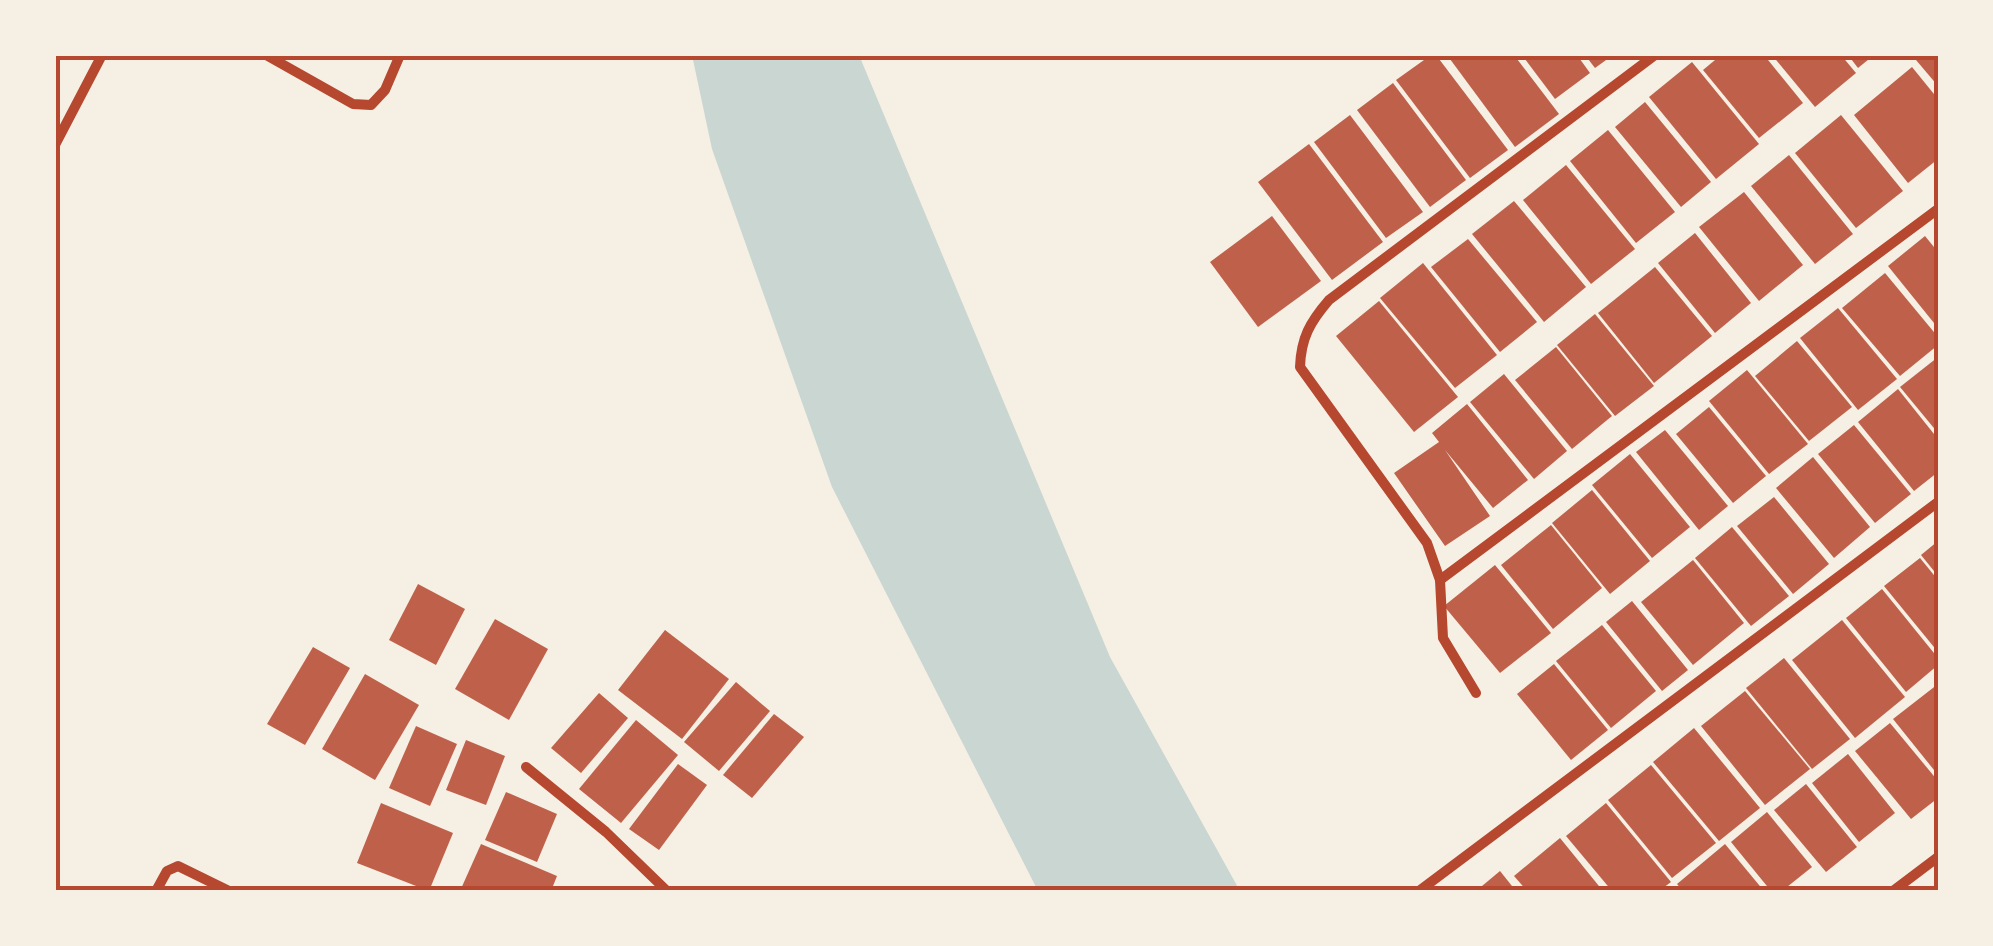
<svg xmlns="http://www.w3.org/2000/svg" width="1993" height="946" viewBox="0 0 1993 946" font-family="Overpass,sans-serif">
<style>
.water{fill:#c9d6d2}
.building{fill:#bf614a}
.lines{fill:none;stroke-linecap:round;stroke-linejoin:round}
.minor{stroke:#b5482f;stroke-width:10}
.neatline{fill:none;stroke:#b5482f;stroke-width:4}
</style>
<rect width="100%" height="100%" fill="#f6efe4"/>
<polygon class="water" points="692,55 859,55 1110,657 1240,891 1038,891 832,487 712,149"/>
<g class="building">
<polygon points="1431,55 1436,55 1508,150 1470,178 1396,80"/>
<polygon points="1447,55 1514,55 1559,114 1515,147"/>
<polygon points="1522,55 1577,55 1590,73 1555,99"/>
<polygon points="1585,55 1613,55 1595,68"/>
<polygon points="1721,55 1764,55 1803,103 1759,138 1703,70"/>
<polygon points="1772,55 1841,55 1856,73 1815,107"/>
<polygon points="1848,55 1874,55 1858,68"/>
<polygon points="1922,55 1938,55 1938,86 1916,60"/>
<polygon points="1692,62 1759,144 1716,179 1649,97"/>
<polygon points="1912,67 1938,99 1938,159 1908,183 1854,115"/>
<polygon points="1393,83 1466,180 1430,207 1357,110"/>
<polygon points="1645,102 1711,182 1681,207 1615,127"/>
<polygon points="1350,115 1423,212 1386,238 1314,142"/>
<polygon points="1841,115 1903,191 1856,228 1795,153"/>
<polygon points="1608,130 1675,212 1636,243 1570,161"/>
<polygon points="1309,144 1383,242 1332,280 1258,182"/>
<polygon points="1789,155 1853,234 1815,264 1751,186"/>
<polygon points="1566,165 1635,249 1591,284 1523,200"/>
<polygon points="1744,192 1803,265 1759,301 1699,227"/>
<polygon points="1514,201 1586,287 1544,322 1472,234"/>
<polygon points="1272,216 1321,281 1258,327 1210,262"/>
<polygon points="1695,233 1751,303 1715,333 1658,263"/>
<polygon points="1925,236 1938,252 1938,328 1888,266"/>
<polygon points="1468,239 1537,322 1500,352 1431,267"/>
<polygon points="1423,263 1497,355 1455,388 1380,298"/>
<polygon points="1655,267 1712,336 1654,383 1598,313"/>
<polygon points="1885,273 1938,337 1938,345 1900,376 1842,308"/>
<polygon points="1379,301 1458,397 1414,432 1336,336"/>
<polygon points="1838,308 1897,379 1858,410 1800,338"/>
<polygon points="1595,314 1654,386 1615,416 1557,345"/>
<polygon points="1797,341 1852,407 1809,441 1755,376"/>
<polygon points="1556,347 1612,416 1572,449 1515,380"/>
<polygon points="1938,357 1938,433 1900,387"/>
<polygon points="1747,370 1808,444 1769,474 1709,401"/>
<polygon points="1504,374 1567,451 1534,479 1470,402"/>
<polygon points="1898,389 1938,439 1938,472 1914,491 1858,422"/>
<polygon points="1467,404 1528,480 1493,508 1445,450 1490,516 1445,546 1394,473 1439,442 1432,433"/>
<polygon points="1709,407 1766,476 1733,503 1676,434"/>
<polygon points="1854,425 1911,494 1875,523 1818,454"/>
<polygon points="1665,430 1728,506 1699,530 1636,452"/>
<polygon points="1630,454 1690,527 1652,558 1592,485"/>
<polygon points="1813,457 1870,527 1834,558 1776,488"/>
<polygon points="1592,490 1650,561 1610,594 1552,523"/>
<polygon points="1774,497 1829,564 1793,594 1737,526"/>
<polygon points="1551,525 1602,588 1553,629 1501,565"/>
<polygon points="1732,527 1789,596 1751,626 1695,558"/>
<polygon points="1938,541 1938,576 1921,555"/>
<polygon points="1920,558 1938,580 1938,652 1884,586"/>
<polygon points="1693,560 1744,623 1693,665 1641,602"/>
<polygon points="1495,565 1551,633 1500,673 1444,606"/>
<polygon points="418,584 465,609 436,665 389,640"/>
<polygon points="1882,589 1938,658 1938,665 1906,692 1846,618"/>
<polygon points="1632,601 1688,670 1662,691 1606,622"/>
<polygon points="495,619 548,649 509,720 455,689"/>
<polygon points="1842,620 1905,697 1855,738 1792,660"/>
<polygon points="1602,625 1656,691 1611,728 1556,661"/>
<polygon points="665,630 729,679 682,739 618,690"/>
<polygon points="313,647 350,668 305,745 267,724"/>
<polygon points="1784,658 1850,739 1812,769 1746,688"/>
<polygon points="1554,664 1608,730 1571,760 1517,694"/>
<polygon points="365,674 419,705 375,780 322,749"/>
<polygon points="736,682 770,711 719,771 684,742"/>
<polygon points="1938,684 1938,775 1893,719"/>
<polygon points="1745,691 1810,769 1765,805 1701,726"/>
<polygon points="599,693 628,718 581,773 551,748"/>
<polygon points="774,714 804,737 752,798 723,775"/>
<polygon points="636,720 678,755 621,823 579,789"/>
<polygon points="1890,723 1938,781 1938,798 1911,819 1855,751"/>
<polygon points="416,726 457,744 430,806 389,788"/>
<polygon points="1694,728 1760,808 1719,841 1653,762"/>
<polygon points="466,740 505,756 486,805 446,790"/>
<polygon points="1848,754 1895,813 1859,842 1812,783"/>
<polygon points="678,764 707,785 659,850 629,829"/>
<polygon points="1651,765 1716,843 1672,878 1608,800"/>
<polygon points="1806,784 1857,847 1826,872 1774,810"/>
<polygon points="506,792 557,814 537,862 485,840"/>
<polygon points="381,803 453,833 429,891 357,863"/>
<polygon points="1606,803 1671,882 1659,891 1612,891 1566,836"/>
<polygon points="1767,812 1812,867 1782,891 1771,891 1731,842"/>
<polygon points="1560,838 1603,891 1527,891 1514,876"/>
<polygon points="481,844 557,876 551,891 460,891"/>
<polygon points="1725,844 1764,891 1683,891 1677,884"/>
<polygon points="1500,871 1516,891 1476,891"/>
</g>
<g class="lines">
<g class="minor">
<polyline points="266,55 353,104 371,105 385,90 400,55"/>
<polyline points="55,145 102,55"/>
<polyline points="1440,580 1938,209"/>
<path d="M1476 693 1443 638 1440 580 1427 543 1300 367C1301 338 1310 322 1329 300L1655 55"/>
<polyline points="526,767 606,832 667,891"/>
<polyline points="156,891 167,871 178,866 229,891"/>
<polyline points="1419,891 1938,502"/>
<polyline points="1893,891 1938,857"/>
</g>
</g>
<rect width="1993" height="946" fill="none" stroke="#f6efe4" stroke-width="115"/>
<rect x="58" y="58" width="1878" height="830" class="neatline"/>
</svg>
